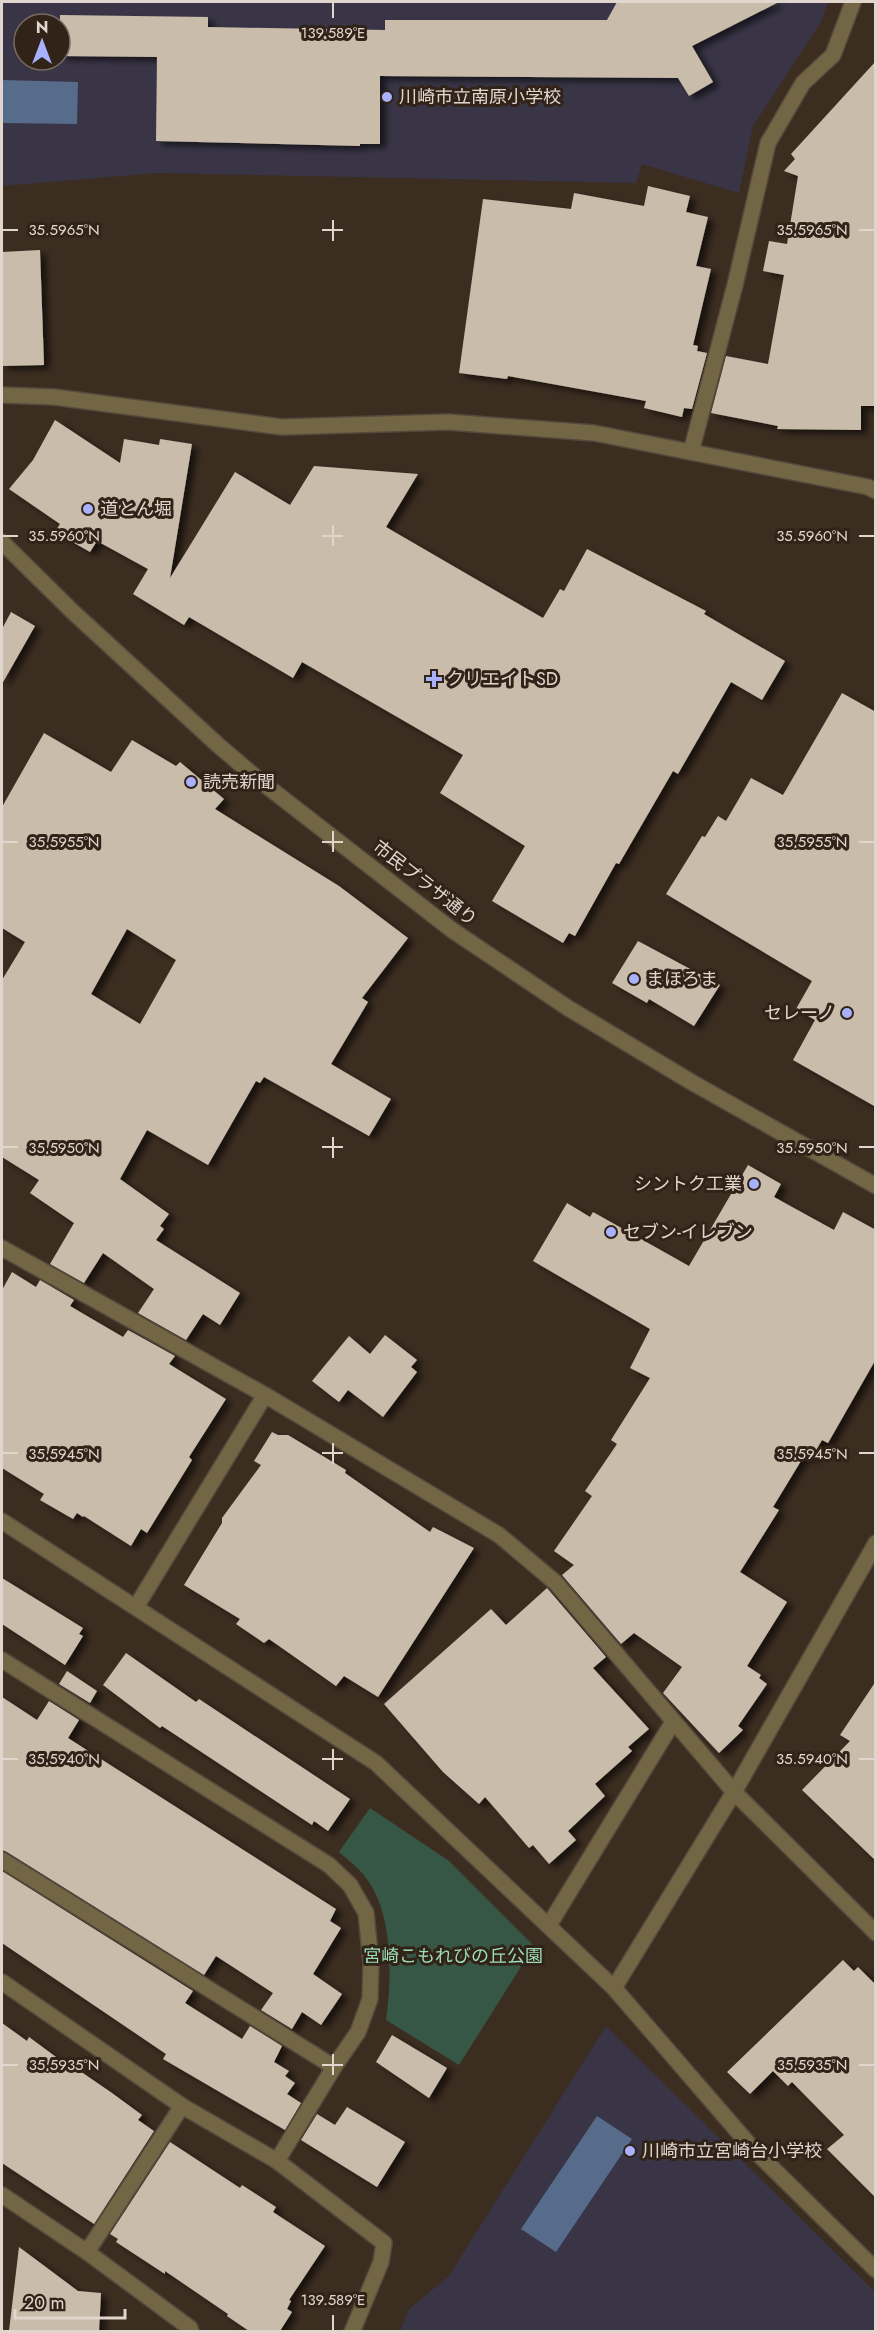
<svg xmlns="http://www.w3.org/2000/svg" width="877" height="2333" viewBox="0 0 877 2333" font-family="Jost,'Noto Sans JP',sans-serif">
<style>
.education{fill:#393546;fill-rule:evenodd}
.green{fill:#375746}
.water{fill:#576b8b}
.building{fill:#cabcaa;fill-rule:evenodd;filter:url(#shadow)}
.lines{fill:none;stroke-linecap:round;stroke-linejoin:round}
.minor-casing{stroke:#56483d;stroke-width:18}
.minor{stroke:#726644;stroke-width:15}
.ticks{fill:none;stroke:#e0d6ce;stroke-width:2}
.poi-dot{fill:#a9b0fc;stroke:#312317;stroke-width:2}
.labels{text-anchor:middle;stroke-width:6;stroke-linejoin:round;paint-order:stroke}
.poi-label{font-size:18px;fill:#e0d6ce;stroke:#312317;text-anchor:start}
.street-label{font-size:18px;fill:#e0d6ce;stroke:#312317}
.park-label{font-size:18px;fill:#9addb8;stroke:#312317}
.ticks-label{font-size:15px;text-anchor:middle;fill:#e0d6ce;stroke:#312317;stroke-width:6;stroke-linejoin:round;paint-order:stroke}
</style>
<defs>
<filter id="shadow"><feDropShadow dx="6" dy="4" stdDeviation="3" flood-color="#0009"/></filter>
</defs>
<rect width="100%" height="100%" fill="#3c2d21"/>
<g class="education">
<path d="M10 2H828L821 22 753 126 739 193 642 164 636 183 158 173 2 186V3ZM24 24H60V60H24Z"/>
<polygon points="606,2026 875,2292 875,2331 400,2332 409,2309 449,2276"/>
</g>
<path class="green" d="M370 1808 449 1861 534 1946 459 2065 386 2020C392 1977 394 1910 363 1874 356 1866 347 1859 339 1852Z"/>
<g class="water">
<polygon points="2,80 78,82 77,124 2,123"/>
<polygon points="597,2116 632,2139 556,2252 521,2229"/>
</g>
<g class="building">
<polygon points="617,2 779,2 692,46 713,82 689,96 678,78 380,76 380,144 360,144 360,146 156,141 157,57 60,56 60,15 208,17 208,27 385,30 385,20 607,20"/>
<polygon points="876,61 876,406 861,406 861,430 777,429 778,426 711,413 726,356 768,364 784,275 763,271 769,241 787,244 798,176 784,171 795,159 791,154"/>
<polygon points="648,186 690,196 686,212 708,217 696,266 711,269 693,345 698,346 697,351 707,353 692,409 684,408 682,417 644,408 646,401 508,376 507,379 459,373 483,199 571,209 574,193 644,206"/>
<polygon points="40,250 44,365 2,366 2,252"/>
<polygon points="55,420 120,463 124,439 159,445 160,439 192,444 170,578 235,472 290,505 314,466 418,474 386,527 543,618 560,589 564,591 587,549 706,611 704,614 785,661 762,700 731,682 678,774 673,771 619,864 616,863 575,936 569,933 563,943 492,901 525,846 440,793 463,755 302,662 293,678 189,617 184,625 133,594 148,569 97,541 90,552 55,532 60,524 9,489 33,460"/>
<polygon points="11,612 35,626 2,684 2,629"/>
<polygon points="842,693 876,712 876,1107 793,1060 815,1020 796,1009 812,981 666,894 702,836 705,837 718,816 726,821 751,778 783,795"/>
<path d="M44 733 111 772 132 740 176 766 180 762 224 799 215 809 339 886 408 938 362 998 368 1002 331 1064 391 1099 369 1136 264 1077 260 1083 256 1081 208 1165 147 1130 120 1179 169 1214 160 1226 164 1229 156 1240 240 1293 220 1325 203 1314 186 1340 138 1313 154 1289 103 1253 84 1283 50 1264 74 1223 30 1193 39 1180 2 1157V980L25 942 2 928V807ZM127 929 176 960 140 1024 91 994Z"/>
<polygon points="638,941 720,985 694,1026 649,999 647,1003 612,983"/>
<polygon points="748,1165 781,1184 774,1197 834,1230 843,1212 876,1230 876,1359 828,1443 822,1440 811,1459 804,1456 773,1507 779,1510 740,1572 787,1602 747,1666 761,1675 759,1678 767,1684 738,1726 743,1730 719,1753 663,1693 682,1667 634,1633 621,1644 562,1575 574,1565 554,1551 592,1496 585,1491 617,1444 611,1440 650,1378 630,1368 650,1329 533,1261 567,1203 590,1217 593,1212 689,1266"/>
<polygon points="12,1272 36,1287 40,1280 74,1300 70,1306 123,1337 128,1330 175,1356 169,1364 226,1399 189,1457 192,1460 147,1533 141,1529 131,1546 84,1516 83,1517 77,1513 73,1519 40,1500 44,1494 2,1468 2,1290"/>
<polygon points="385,1335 417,1360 411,1367 417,1372 383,1417 348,1390 339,1402 312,1381 349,1336 370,1354"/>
<polygon points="272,1432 278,1435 288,1435 346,1470 345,1473 430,1532 433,1527 474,1548 378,1697 344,1676 336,1686 269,1639 264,1643 236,1624 240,1619 184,1585 222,1523 222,1518 261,1465 254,1461"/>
<polygon points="2,1578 83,1628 79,1634 83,1636 65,1665 2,1624"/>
<polygon points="547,1588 606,1657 593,1668 649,1729 628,1747 632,1751 595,1784 605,1796 568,1831 576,1840 549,1864 533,1845 529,1848 485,1797 479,1804 443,1772 384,1704 491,1609 506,1625"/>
<polygon points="126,1653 196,1702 199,1699 350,1799 328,1831 314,1821 312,1825 162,1726 160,1728 103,1685"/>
<polygon points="67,1671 97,1691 90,1703 59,1684"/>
<polygon points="876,1681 876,1861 802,1790 850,1741 840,1735"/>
<polygon points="2,1697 37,1720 49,1701 79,1720 68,1738 336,1909 330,1921 341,1928 313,1974 342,1994 321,2025 302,2012 292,2029 261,2010 273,1993 216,1956 204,1975 7,1852 2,1850"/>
<polygon points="2,1871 193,1991 185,2003 242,2039 250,2026 282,2046 274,2062 289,2071 285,2076 295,2083 287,2094 301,2103 285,2130 163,2059 166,2054 2,1943"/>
<polygon points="843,1960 854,1971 858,1967 876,1985 876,2198 827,2149 844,2135 792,2082 788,2086 773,2071 750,2094 727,2072"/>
<polygon points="2,2023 27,2041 29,2037 75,2071 77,2069 112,2093 142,2115 138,2120 154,2131 94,2224 2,2163"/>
<polygon points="392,2035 447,2068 429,2098 376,2062"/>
<polygon points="347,2107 405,2142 377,2187 301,2140 317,2114 335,2125"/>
<polygon points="170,2142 240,2188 242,2185 276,2207 273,2212 325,2246 289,2300 291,2301 287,2309 292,2312 280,2331 249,2331 227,2316 228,2314 165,2271 165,2274 116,2242 118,2239 110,2234"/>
<polygon points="19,2247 78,2291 101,2293 99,2331 9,2331"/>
</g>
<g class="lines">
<defs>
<g id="minor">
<polyline points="2,395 54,397 282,427 448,422 594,433 868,487 876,491"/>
<polyline points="691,452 735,285 768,143 803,83 833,55 853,2"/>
<polyline points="2,542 73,612 218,745 259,780 452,930 568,1008 693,1083 876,1186"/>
<polyline points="2,1248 265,1395 499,1535 556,1583 734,1792 876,1933"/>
<polyline points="2,1521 376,1763 614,1988 753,2149 876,2270"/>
<polyline points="136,1607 265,1395"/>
<polyline points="2,1660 329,1865 350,1885 366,1913 371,1963 370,1999 358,2032 334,2067 277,2161"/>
<polyline points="2,1860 334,2067"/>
<polyline points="549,1925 673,1722"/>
<polyline points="2,1982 182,2106 277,2161 384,2243 381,2262 352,2332"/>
<polyline points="614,1988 734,1792 876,1543"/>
<polyline points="2,2195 87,2252 190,2328 191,2332"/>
<polyline points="87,2252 182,2106"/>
</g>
</defs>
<use href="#minor" class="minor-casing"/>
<use href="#minor" class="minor"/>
</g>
<path class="ticks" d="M333 3V18M333 220V241M3 230H18M322 230H343M859 230H874M333 525V546M3 536H18M322 536H343M859 536H874M333 831V852M3 842H18M322 842H343M859 842H874M333 1137V1158M3 1147H18M322 1147H343M859 1147H874M333 1443V1464M3 1453H18M322 1453H343M859 1453H874M333 1749V1770M3 1759H18M322 1759H343M859 1759H874M333 2054V2075M3 2065H18M322 2065H343M859 2065H874M333 2315V2330"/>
<g class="poi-dot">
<circle cx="387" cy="97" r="6"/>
<circle cx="88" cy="509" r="6"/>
<path d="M431 670h6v6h6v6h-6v6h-6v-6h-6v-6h6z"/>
<circle cx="191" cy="782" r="6"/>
<circle cx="634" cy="979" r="6"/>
<circle cx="847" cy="1013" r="6"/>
<circle cx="754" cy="1184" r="6"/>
<circle cx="611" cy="1232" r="6"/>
<circle cx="630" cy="2151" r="6"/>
</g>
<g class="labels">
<g class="poi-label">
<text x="399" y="103">川崎市立南原小学校</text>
<text x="100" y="515">道とん堀</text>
<text x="446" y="685">クリエイトSD</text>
<text x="203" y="788">読売新聞</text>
<text x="646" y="985">まほろま</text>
<text x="835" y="1019" text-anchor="end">セレーノ</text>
<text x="742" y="1190" text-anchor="end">シントク工業</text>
<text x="623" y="1238">セブン-イレブン</text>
<text x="642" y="2157">川崎市立宮崎台小学校</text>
</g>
<g class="street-label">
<text transform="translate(425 883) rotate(38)" y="6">市民プラザ通り</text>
</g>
<g class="park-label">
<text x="453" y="1962">宮崎こもれびの丘公園</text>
</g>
</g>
<g class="ticks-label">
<text x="333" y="38">139.589°E</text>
<text x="64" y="235">35.5965°N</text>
<text x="812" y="235">35.5965°N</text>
<text x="64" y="541">35.5960°N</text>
<text x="812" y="541">35.5960°N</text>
<text x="64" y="847">35.5955°N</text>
<text x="812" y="847">35.5955°N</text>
<text x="64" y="1153">35.5950°N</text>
<text x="812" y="1153">35.5950°N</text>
<text x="64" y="1459">35.5945°N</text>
<text x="812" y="1459">35.5945°N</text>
<text x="64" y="1764">35.5940°N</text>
<text x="812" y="1764">35.5940°N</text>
<text x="64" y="2070">35.5935°N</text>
<text x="812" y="2070">35.5935°N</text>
<text x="333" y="2305">139.589°E</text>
</g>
<rect width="877" height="2333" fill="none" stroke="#e0d6ce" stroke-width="6"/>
<g transform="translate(42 42)"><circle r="28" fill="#312317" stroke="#776b60" stroke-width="1.5"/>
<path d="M0-4.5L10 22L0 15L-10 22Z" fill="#a9b0fc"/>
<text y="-9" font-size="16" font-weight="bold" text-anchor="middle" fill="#e0d6ce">N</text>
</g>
<path d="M15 2309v9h110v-9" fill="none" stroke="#e0d6ce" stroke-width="3"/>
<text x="24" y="2309" font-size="18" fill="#e0d6ce" stroke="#312317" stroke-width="4.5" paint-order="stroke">20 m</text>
</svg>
